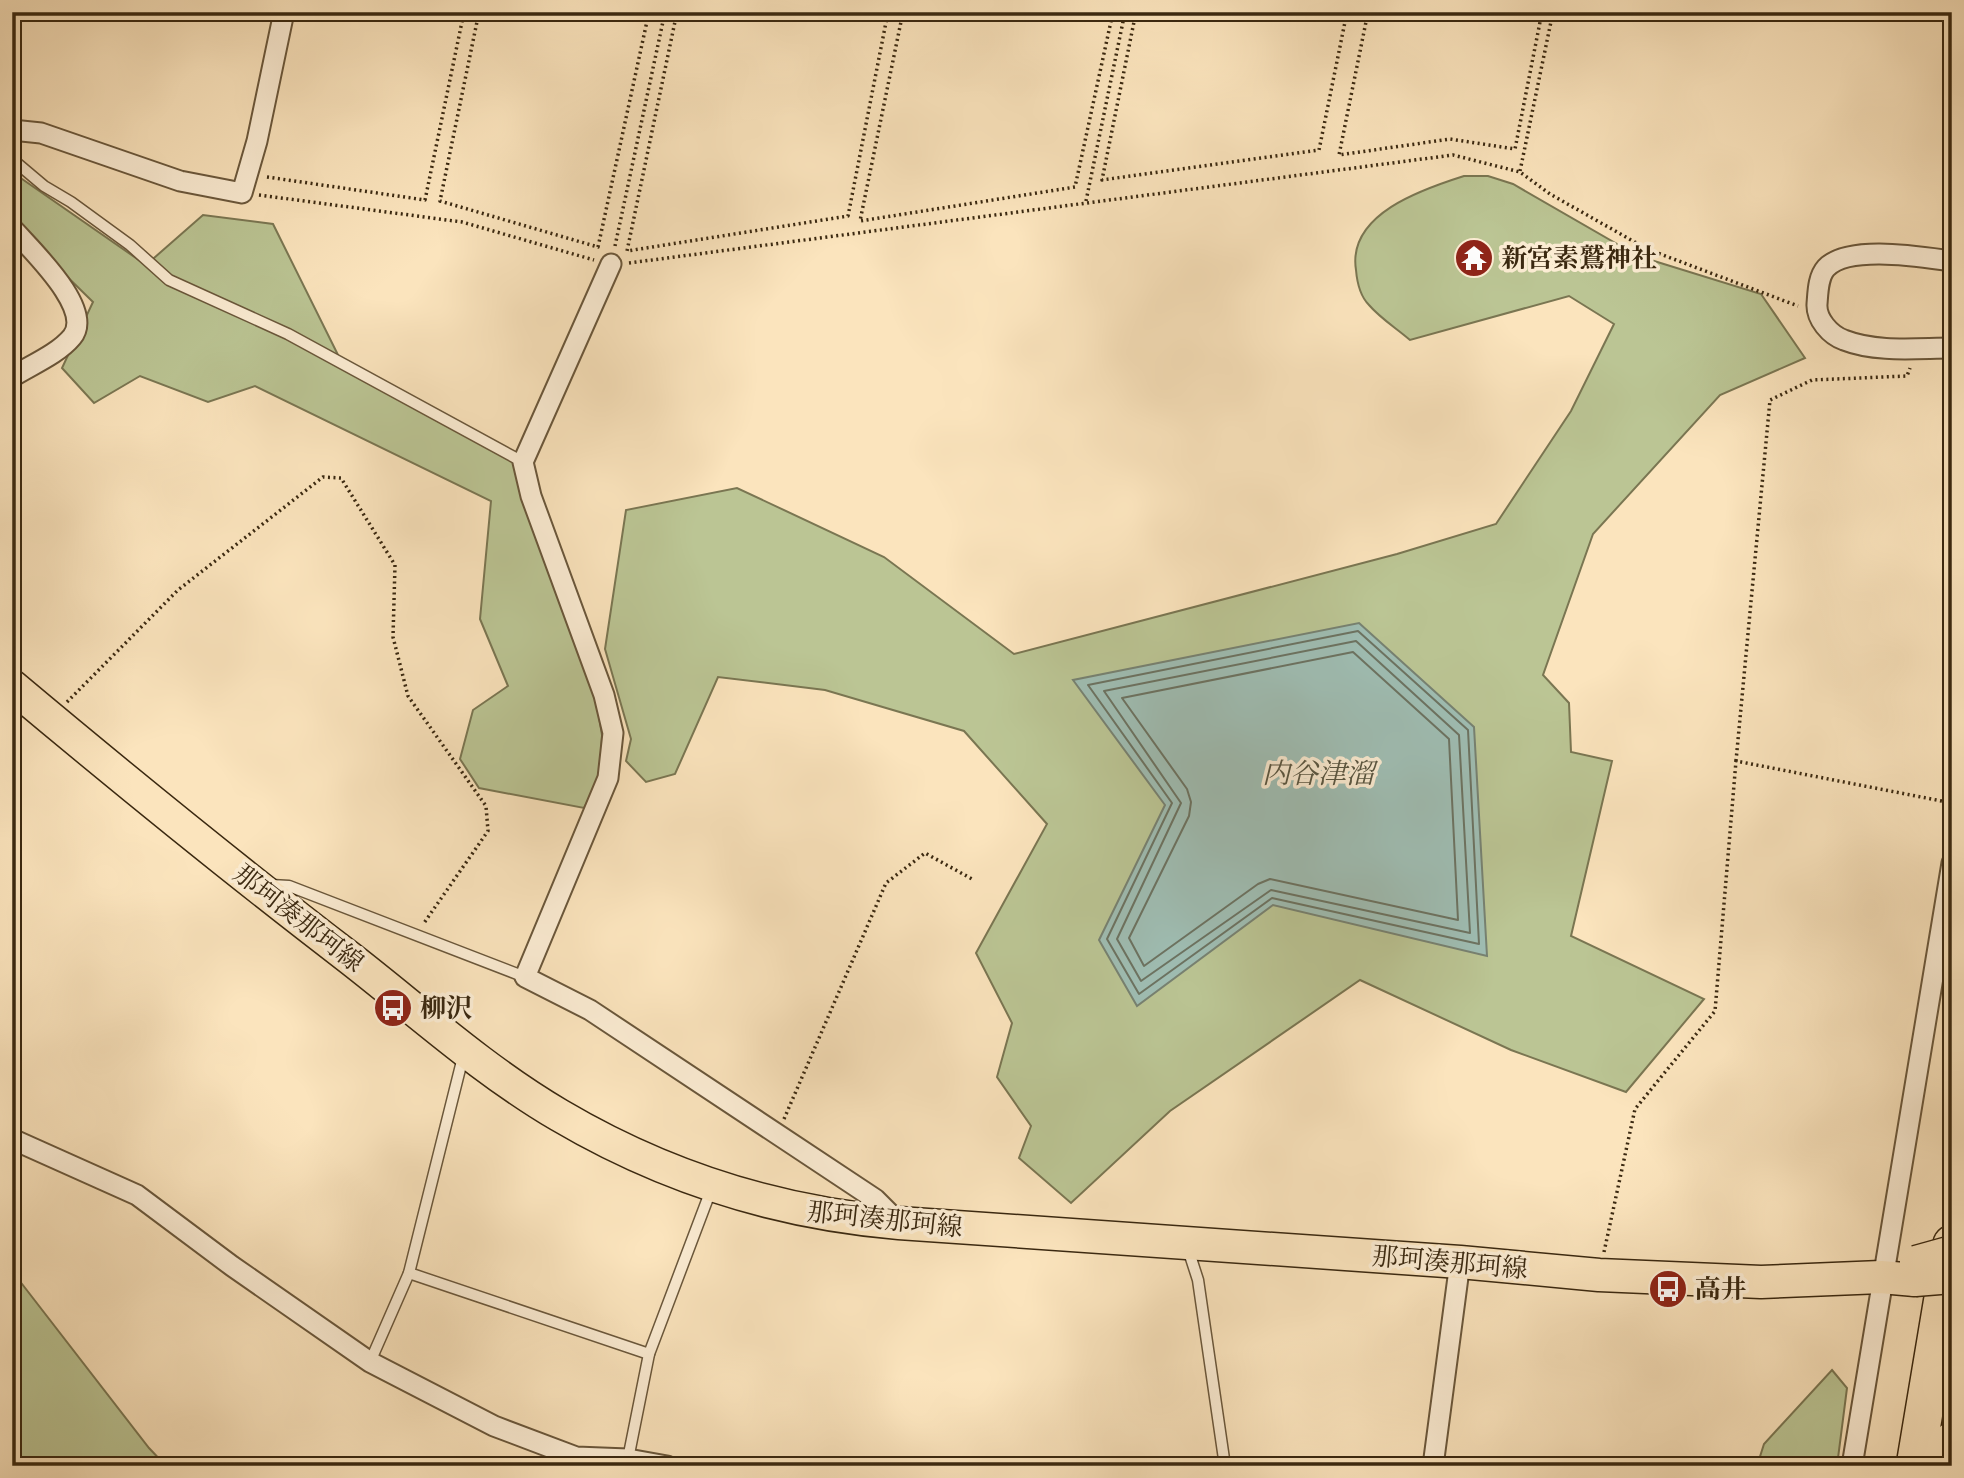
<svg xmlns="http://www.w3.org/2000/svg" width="1964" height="1478" viewBox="0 0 1964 1478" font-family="Cardo,'Noto Serif JP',serif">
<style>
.green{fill:#bbc594;stroke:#7a7652;stroke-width:2}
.water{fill:#9fbeb4;stroke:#778272;stroke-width:2}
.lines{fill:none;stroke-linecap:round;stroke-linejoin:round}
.shore{stroke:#6c7362;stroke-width:2}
.lane-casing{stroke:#6a573b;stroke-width:13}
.street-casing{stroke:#6a573b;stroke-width:23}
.primary-casing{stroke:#3a2810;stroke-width:35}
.highway-casing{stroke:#3a2810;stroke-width:40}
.path{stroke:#3a2810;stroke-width:3.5;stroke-dasharray:2 3.5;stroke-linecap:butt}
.lane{stroke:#fcedd4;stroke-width:10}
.street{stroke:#fcedd4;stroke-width:19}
.primary{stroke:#fbe4bd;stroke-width:32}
.highway{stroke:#fbe4bd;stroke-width:37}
.primary-bridge-casing{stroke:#3a2810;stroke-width:35;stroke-linecap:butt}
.primary-bridge{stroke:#fbe4bd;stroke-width:32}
.labels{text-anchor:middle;stroke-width:7;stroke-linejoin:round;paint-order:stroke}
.poi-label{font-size:26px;font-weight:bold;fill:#3a2810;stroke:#fcedd4;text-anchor:start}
.street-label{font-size:26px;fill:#3a2810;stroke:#fcedd4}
.water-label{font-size:28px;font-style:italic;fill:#585541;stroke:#fcedd4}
</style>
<rect width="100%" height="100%" fill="#fbe4bd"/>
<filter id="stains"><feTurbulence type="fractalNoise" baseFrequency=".00286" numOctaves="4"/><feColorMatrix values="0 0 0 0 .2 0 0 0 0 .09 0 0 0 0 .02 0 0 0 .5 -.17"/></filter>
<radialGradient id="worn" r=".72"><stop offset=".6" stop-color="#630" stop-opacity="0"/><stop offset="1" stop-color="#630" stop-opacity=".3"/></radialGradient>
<g class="green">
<polygon points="12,172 146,265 203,215 273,224 343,365 519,465 596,698 602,735 600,779 584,808 479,788 460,759 473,710 508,686 480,619 491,501 255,386 208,402 140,376 94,403 62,368 93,302 46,256 12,214"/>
<path d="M1464 176H1488L1513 184 1638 256 1761 294 1805 358 1720 395 1593 534 1543 675 1569 703 1571 752 1612 761 1571 936 1704 999 1626 1092 1511 1050 1360 980 1170 1111 1071 1203 1019 1158 1031 1126 997 1077 1012 1023 976 953 1047 824 964 731 825 690 718 677 675 774 646 782 626 761 631 739 605 649 626 510 737 488 884 557 1014 654 1397 554 1496 524 1571 411 1614 324 1569 296 1410 340C1396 328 1380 318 1369 305 1360 296 1357 282 1356 270 1347 214 1423 189 1464 176Z"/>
<polygon points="12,1271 149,1448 166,1466 12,1466"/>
<polygon points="1832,1370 1847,1388 1837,1466 1757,1466 1764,1444"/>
</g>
<polygon class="water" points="1359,623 1474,727 1487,956 1273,905 1137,1006 1099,940 1165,805 1073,680"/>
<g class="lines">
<g class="shore">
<polygon points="1358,631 1468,730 1479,944 1272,898 1139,994 1107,939 1172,803 1088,685"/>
<polygon points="1356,641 1459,735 1470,933 1271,890 1141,981 1117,939 1181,803 1104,691"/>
<polygon points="1353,652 1449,739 1458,920 1270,879 1258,884 1144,966 1129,938 1189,816 1191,802 1187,789 1122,698"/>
</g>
<defs>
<g id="lane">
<polyline points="12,159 44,186 71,202 130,245 169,280 288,334 523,462"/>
<polyline points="271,885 289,886 525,977"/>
<polyline points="1188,1249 1198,1280 1225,1466"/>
<polyline points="409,1273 649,1354"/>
<polyline points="370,1362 409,1273 463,1057"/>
<polyline points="628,1459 649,1354 711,1190"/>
</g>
<g id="street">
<polyline points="12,130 41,133 180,181 242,193 257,141 284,12"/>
<path d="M12 228C30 249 95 309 72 337 58 354 31 365 12 377"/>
<path d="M1952 261C1922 257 1848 244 1826 268 1818 277 1818 292 1817 304 1816 319 1830 335 1844 340 1877 353 1918 348 1952 348"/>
<polyline points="611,264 523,462 531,496 604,695 613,733 608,778 525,977 590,1010 875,1199 899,1223"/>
<polyline points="12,1139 137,1195 232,1266 370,1362 494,1426 576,1457 628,1459 667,1466"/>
<polyline points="1433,1466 1460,1262"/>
<polyline points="1852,1466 1952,863"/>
</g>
<path id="primary" d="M12 686C123 779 236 871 351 959 419 1012 484 1071 559 1115 664 1177 778 1213 899 1223L1460 1262 1599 1275 1761 1282 1881 1277 1915 1280"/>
<g id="highway">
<polyline points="1915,1466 1952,1244"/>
<polyline points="1948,1466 1952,1441"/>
</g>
</defs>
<use href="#lane" class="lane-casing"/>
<use href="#street" class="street-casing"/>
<use href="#primary" class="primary-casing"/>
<use href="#highway" class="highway-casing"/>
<g class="path">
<polyline points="479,12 440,201 598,247 649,12"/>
<polyline points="677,12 627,251 848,216 888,12"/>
<polyline points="903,12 860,221 1075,187 1113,12"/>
<polyline points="1136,12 1102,180 1319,150 1347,12"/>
<polyline points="1368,12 1339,155 1450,139 1515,149 1542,12"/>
<polyline points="1520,171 1553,12"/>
<polyline points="267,177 425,200 464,12"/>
<polyline points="259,195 462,222 594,260"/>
<polyline points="1086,201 1125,12"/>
<polyline points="615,246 665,12"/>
<polyline points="629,263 1453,155 1520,172 1550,194 1647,249 1798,306"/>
<polyline points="67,702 178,590 323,477 341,478 395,565 393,637 408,696 486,806 488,831 424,923"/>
<polyline points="1736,761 1770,400 1812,380 1907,376 1910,368"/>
<polyline points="784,1119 886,883 925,853 972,879"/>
<polyline points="1604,1252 1635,1109 1715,1011 1736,761 1952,803"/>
</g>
<use href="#lane" class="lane"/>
<use href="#street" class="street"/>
<use href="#primary" class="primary"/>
<use href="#highway" class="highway"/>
<defs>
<g id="primary-bridge">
<polyline points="1916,1262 1952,1252"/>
<polyline points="1915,1280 1952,1277"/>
</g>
</defs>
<use href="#primary-bridge" class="primary-bridge-casing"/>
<use href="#primary-bridge" class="primary-bridge"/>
</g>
<defs>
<symbol id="temple-disc" viewBox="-11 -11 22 22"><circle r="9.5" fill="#8f2418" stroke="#fcedd4"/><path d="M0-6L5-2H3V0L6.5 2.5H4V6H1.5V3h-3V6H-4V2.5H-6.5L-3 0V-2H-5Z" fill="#fff"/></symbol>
<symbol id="bus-disc" viewBox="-11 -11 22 22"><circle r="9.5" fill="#8f2418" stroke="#fcedd4"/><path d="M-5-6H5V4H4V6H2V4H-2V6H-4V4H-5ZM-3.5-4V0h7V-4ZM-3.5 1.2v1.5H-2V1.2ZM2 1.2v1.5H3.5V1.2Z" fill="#fff"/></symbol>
</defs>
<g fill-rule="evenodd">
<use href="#temple-disc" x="1452" y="236" width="44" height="44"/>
<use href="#bus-disc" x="371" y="986" width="44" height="44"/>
<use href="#bus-disc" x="1646" y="1267" width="44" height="44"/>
</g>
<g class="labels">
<g class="poi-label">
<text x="1501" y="267">新宮素鷲神社</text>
<text x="420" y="1017">柳沢</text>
<text x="1695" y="1298">高井</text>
</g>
<g class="street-label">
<text transform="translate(299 918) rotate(38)" y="9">那珂湊那珂線</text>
<text transform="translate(885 1219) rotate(6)" y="9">那珂湊那珂線</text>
<text transform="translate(1450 1262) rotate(5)" y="9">那珂湊那珂線</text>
</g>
<g class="water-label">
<text x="1318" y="783">内谷津溜</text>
</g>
</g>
<rect width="1964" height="1478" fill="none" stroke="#fbe4bd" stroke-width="42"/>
<rect x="14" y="14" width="1936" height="1450" fill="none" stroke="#3a2810" stroke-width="3.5"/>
<rect x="21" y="21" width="1922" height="1436" fill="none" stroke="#3a2810" stroke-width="2"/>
<rect width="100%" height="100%" filter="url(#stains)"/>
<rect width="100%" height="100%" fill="url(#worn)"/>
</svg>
